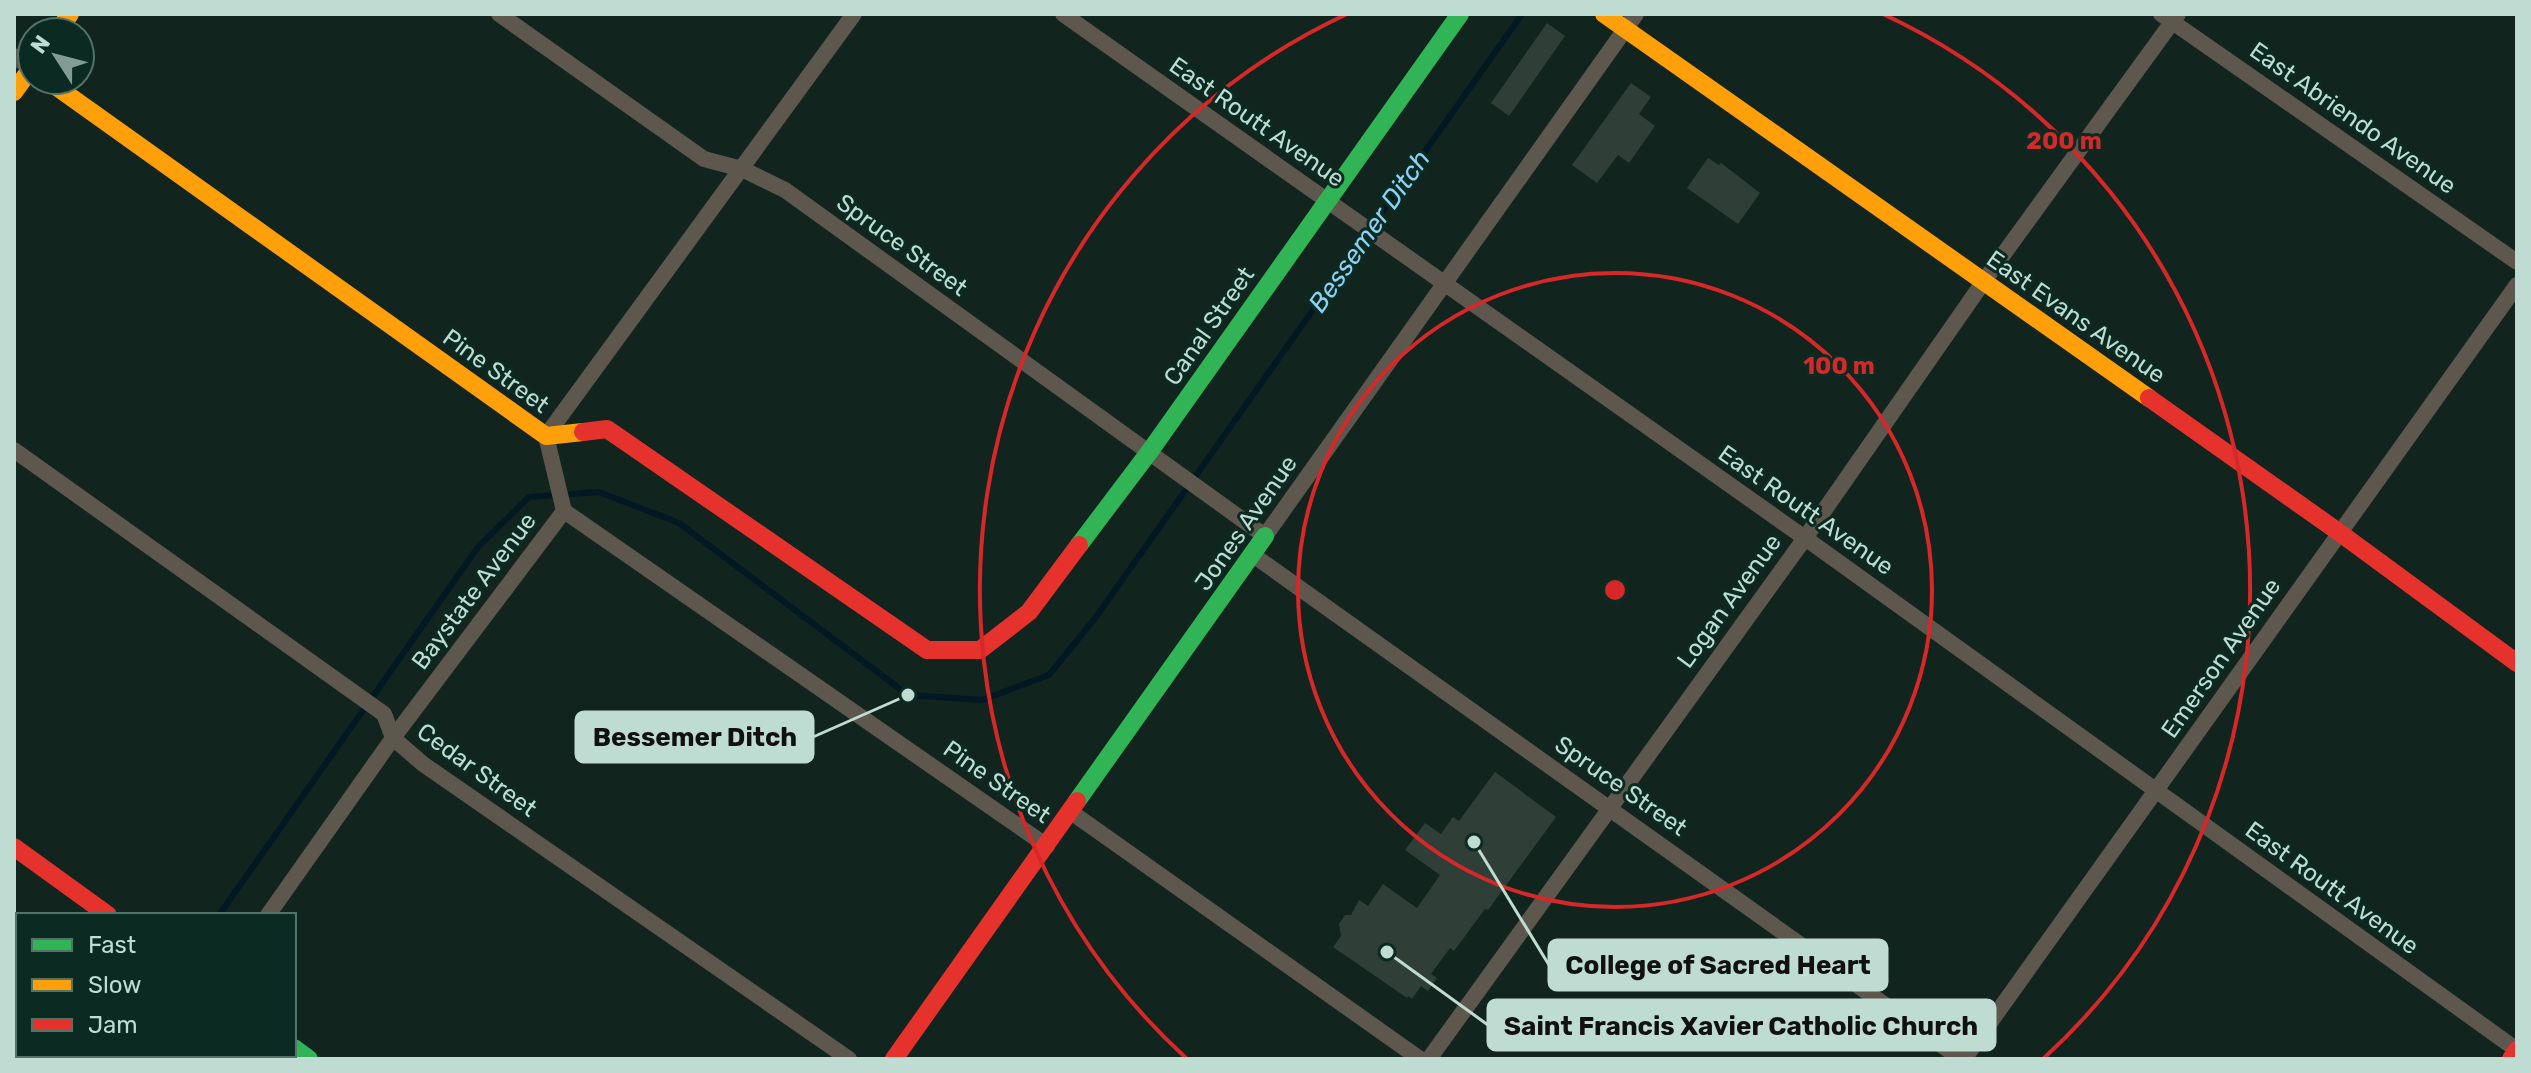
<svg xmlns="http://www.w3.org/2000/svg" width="2531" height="1073" viewBox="0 0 2531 1073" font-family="Rubik,sans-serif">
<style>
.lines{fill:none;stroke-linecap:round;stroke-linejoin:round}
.stream{stroke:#021924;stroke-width:6}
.building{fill:#2f3f37}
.street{stroke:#5e574e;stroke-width:16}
.fast{stroke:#30b455;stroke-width:18}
.slow{stroke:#ff9f0a;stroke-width:18}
.jam{stroke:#e5322d;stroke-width:18}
.ring{fill:none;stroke:#d62828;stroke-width:4}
.labels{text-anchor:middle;stroke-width:6;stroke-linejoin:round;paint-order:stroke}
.street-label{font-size:24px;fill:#bfdcd2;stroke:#0b2b22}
.water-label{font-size:26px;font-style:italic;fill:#8fd1f4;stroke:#0b2b22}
.centre{fill:#d62828;stroke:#0b2b22;stroke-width:4}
.ring-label{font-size:24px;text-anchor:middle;font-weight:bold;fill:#d62828;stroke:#0b2b22;stroke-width:6;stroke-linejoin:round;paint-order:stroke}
.leader{fill:none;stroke:#bfdcd2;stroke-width:3}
.callout-dot{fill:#bfdcd2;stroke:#0b2b22;stroke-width:3}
.callout{fill:#bfdcd2;stroke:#bfdcd2;stroke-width:3}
.callout-label{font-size:26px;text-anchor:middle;font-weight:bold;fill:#111}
</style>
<rect width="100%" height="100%" fill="#12241e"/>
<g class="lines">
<g class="stream">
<polyline points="219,915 478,547 529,497 599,492 679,523 908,695 982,700 1049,675 1096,617 1522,14"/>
<polyline points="118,1059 121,1055"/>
</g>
</g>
<g class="building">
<polygon points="1547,23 1565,36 1509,116 1491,103"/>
<polygon points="1631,83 1651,97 1639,114 1655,126 1629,163 1618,155 1597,183 1572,165"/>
<polygon points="1708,158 1719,165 1721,163 1760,193 1738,224 1687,188"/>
<polygon points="1495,772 1556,817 1488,910 1485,909 1454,951 1450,948 1431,974 1437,978 1428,991 1421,986 1412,999 1408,996 1407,998 1333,947 1341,936 1339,924 1345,915 1351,915 1359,900 1368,906 1383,884 1417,908 1440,875 1405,850 1425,823 1441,834 1453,817 1459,821"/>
</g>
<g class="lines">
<g class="street">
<polyline points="499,14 704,159 742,169 785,190 1265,536 1636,14"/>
<polyline points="1063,14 1805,538 2517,1050"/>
<polyline points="2161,14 2517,262"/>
<polyline points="14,56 32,69"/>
<polyline points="14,450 384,714 393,738 423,764 849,1059"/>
<polyline points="564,511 546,436 854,14"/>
<polyline points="564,511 1047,846"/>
<polyline points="1253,555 1961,1059"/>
<polyline points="1071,812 1420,1059"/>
<polyline points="268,915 393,738 564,511"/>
<polyline points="182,1059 184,1055"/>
<polyline points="1429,1059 1805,538 1984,281 2178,14"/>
<polyline points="1964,1059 2517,285"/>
</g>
<g class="fast">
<polyline points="1079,545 1150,451 1460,14"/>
<polyline points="1077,801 1265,536"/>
<polyline points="294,1048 309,1059"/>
</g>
<g class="slow">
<polyline points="1604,14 2149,398"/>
<polyline points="57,32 70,14"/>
<polyline points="47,80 546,436 583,432"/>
<polyline points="14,92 32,67"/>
</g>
<g class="jam">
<polyline points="2149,398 2340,533 2517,663"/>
<polyline points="583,432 607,429 927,650 980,650 1029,612 1079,545"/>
<polyline points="14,847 108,915"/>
<polyline points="894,1059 1077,801"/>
<polyline points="2511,1059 2517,1050"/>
</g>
</g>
<g class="ring">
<circle cx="1615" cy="590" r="317"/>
<path d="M1186 1058A635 635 0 0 1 1347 14M1883 14A635 635 0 0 1 2044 1058"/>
</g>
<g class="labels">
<g class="street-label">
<text transform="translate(2353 118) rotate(35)" y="8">East Abriendo Avenue</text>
<text transform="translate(1257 122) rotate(35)" y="8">East Routt Avenue</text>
<text transform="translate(902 245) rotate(36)" y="8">Spruce Street</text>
<text transform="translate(2076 317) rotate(35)" y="8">East Evans Avenue</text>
<text transform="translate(1209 326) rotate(-55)" y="8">Canal Street</text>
<text transform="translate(496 371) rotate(36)" y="8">Pine Street</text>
<text transform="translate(1806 510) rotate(35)" y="8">East Routt Avenue</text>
<text transform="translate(1246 523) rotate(-55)" y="8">Jones Avenue</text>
<text transform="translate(474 591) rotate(-53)" y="8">Baystate Avenue</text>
<text transform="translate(1729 601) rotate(-54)" y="8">Logan Avenue</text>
<text transform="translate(2221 658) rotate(-55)" y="8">Emerson Avenue</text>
<text transform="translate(477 770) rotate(36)" y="8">Cedar Street</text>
<text transform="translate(997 782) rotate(35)" y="8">Pine Street</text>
<text transform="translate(1621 786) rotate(35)" y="8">Spruce Street</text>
<text transform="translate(2332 888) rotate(36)" y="8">East Routt Avenue</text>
</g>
<g class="water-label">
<text transform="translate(1369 231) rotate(-55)" y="9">Bessemer Ditch</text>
</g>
</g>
<circle cx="1615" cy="590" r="12" class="centre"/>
<g class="ring-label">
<text x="2064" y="149">200 m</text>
<text x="1839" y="374">100 m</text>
</g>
<path class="leader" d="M908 695L813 737M1474 842L1549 965M1387 952L1488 1025"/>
<g class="callout-dot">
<circle cx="908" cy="695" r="8"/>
<circle cx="1474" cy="842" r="8"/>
<circle cx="1387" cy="952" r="8"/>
</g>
<g class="callout">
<rect x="576" y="712" width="237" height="50" rx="8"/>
<rect x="1549" y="940" width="338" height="50" rx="8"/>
<rect x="1488" y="1000" width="507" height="50" rx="8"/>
</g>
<g class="callout-label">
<text x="695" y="746">Bessemer Ditch</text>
<text x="1718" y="974">College of Sacred Heart</text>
<text x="1741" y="1035">Saint Francis Xavier Catholic Church</text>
</g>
<rect width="2531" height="1073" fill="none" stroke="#bfdcd2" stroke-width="32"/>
<rect x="16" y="913" width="280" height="144" fill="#0b2b22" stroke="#537268" stroke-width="2"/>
<rect x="32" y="939" width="40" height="12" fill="#30b455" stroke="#537268" stroke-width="2"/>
<text x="88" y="953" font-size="24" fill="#bfdcd2">Fast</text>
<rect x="32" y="979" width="40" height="12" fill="#ff9f0a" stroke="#537268" stroke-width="2"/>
<text x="88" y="993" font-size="24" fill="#bfdcd2">Slow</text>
<rect x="32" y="1019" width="40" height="12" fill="#e5322d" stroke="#537268" stroke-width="2"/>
<text x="88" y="1033" font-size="24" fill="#bfdcd2">Jam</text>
<g transform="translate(56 56) rotate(306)"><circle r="38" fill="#0b2b22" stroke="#537268" stroke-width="2"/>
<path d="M0-6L14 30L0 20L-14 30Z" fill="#829c93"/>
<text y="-12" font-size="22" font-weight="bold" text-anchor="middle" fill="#bfdcd2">N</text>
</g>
</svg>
